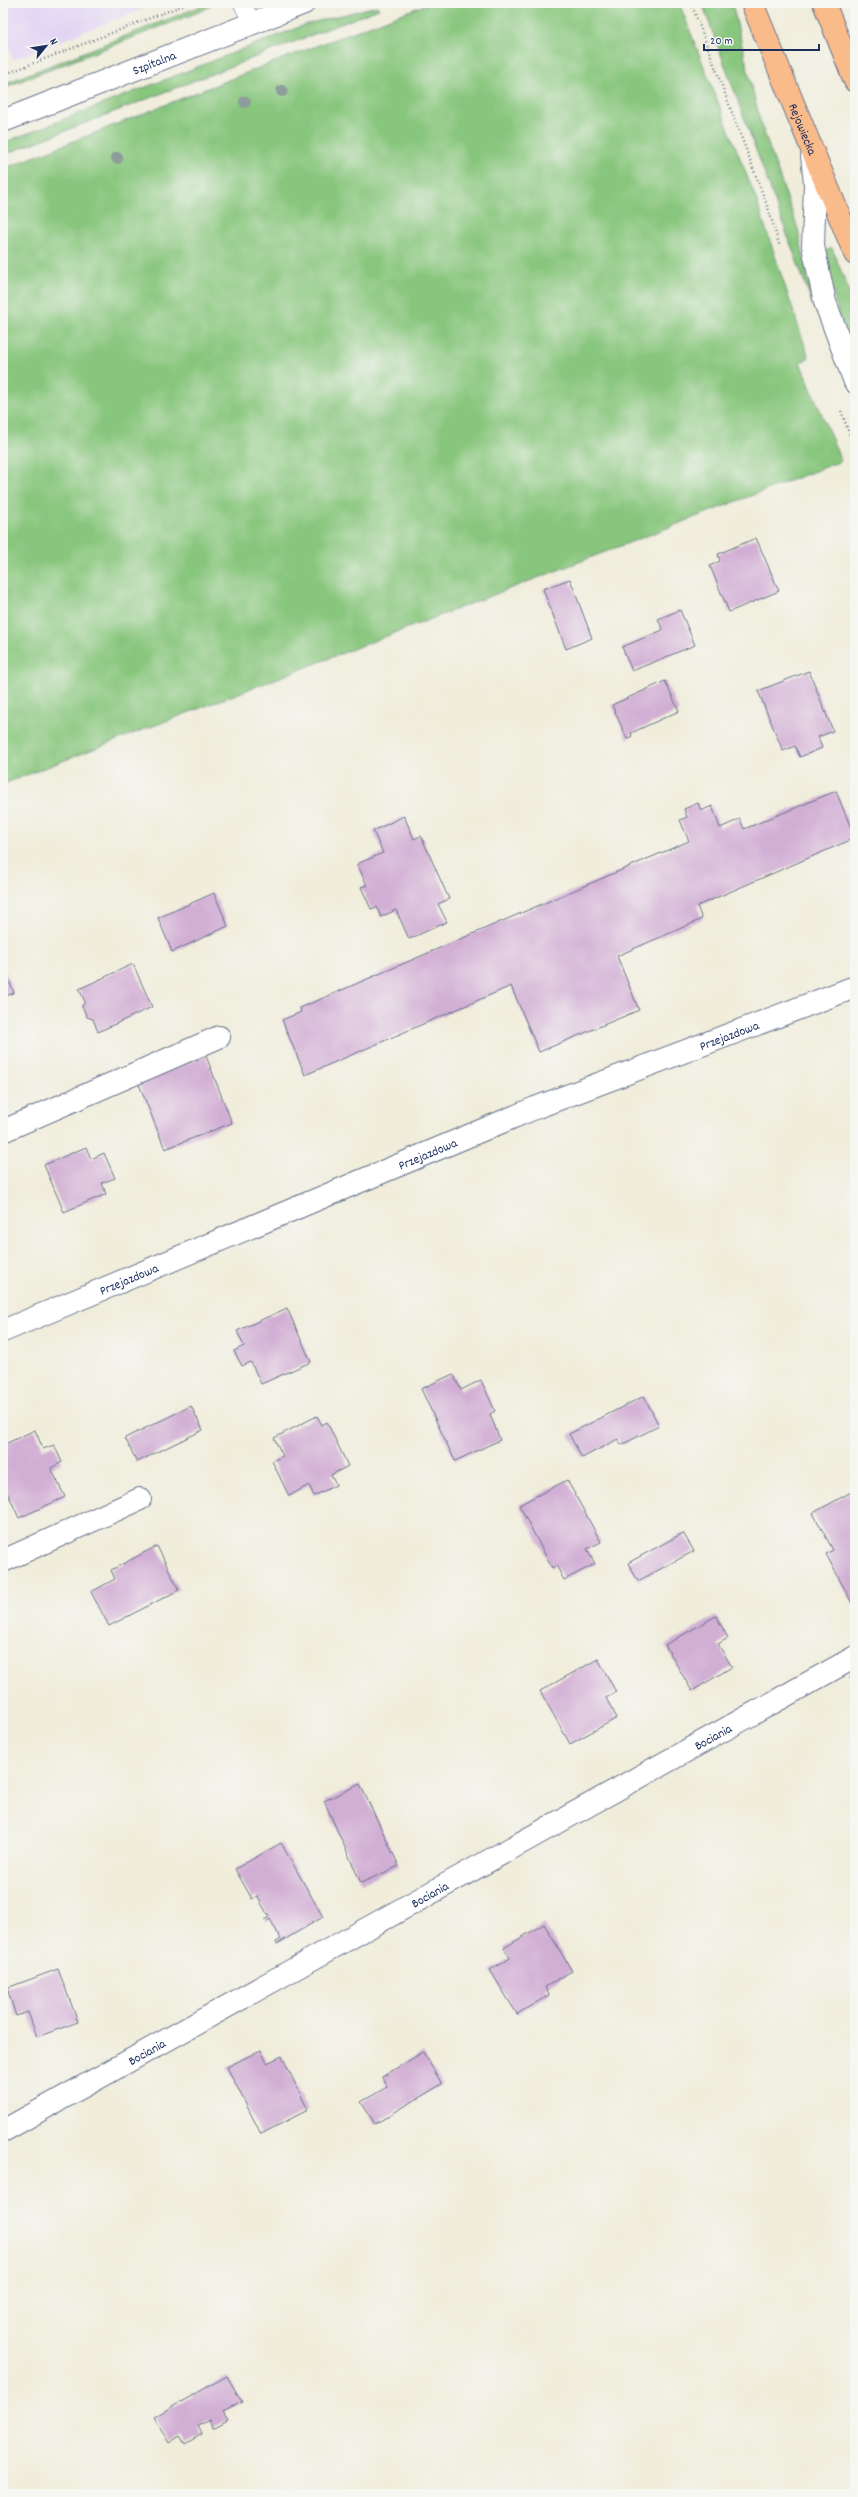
<svg xmlns="http://www.w3.org/2000/svg" width="858" height="2497" viewBox="0 0 858 2497" font-family="Dekko,sans-serif">
<style>
.built{fill:#e1d4f4}
.green{fill:#88c67d;stroke:#527a6e}
.building{fill:#d1aed4}
.lines{fill:none;stroke-linecap:round;stroke-linejoin:round}
.service-casing{stroke:#66728a;stroke-width:18}
.minor-casing{stroke:#66728a;stroke-width:24}
.tertiary-casing{stroke:#66728a;stroke-width:24}
.trunk-casing{stroke:#66728a;stroke-width:24}
.path{stroke:#66728a;stroke-width:2.5;stroke-dasharray:1 3;stroke-linecap:butt}
.service{stroke:#fff;stroke-width:17}
.minor{stroke:#fff;stroke-width:22}
.tertiary{stroke:#fff;stroke-width:22}
.trunk{stroke:#fabb8b;stroke-width:22}
.tree{fill:#8d9d9b}
.labels{text-anchor:middle;stroke-width:3;stroke-linejoin:round;paint-order:stroke}
.street-label{font-size:13px;fill:#1b2f5e;stroke:#f6f6f2}
</style>
<rect width="100%" height="100%" fill="#f6f6f2"/>
<filter id="ink" filterUnits="userSpaceOnUse"><feTurbulence type="fractalNoise" baseFrequency=".025" numOctaves="2"/><feDisplacementMap in="SourceGraphic" scale="8" xChannelSelector="R" yChannelSelector="G"/><feConvolveMatrix kernelMatrix="1 2 1 2 8 2 1 2 1" color-interpolation-filters="sRGB"/></filter>
<filter id="wash" filterUnits="userSpaceOnUse"><feTurbulence type="fractalNoise" baseFrequency=".012" numOctaves="4" result="noise"/><feDisplacementMap in="SourceGraphic" scale="16" xChannelSelector="R" yChannelSelector="G"/><feGaussianBlur stdDeviation="0.9" result="paint"/><feColorMatrix in="noise" values="0 0 0 0 0 0 0 0 0 0 0 0 0 0 0 0 0 1.4 0 .05"/><feComposite in="paint" operator="in"/></filter>
<g filter="url(#wash)">
<rect width="100%" height="100%" fill="#f0eddb"/>
<polygon class="built" points="3,3 157,3 13,60 3,27"/>
<g class="green">
<polygon points="209,3 214,3 204,10 3,88 3,84"/>
<polygon points="430,3 679,3 755,196 809,358 800,362 841,461 3,784 3,169 266,65"/>
<polygon points="702,3 732,3 760,121 798,229 814,308"/>
<polygon points="377,6 379,9 3,155 3,143 307,24"/>
<polygon points="832,248 855,306 855,357 837,309 823,252"/>
</g>
<g id="blocks">
<g class="building">
<polygon points="756,538 779,591 729,612 710,566 720,561 718,554"/>
<polygon points="570,579 592,638 566,649 543,589"/>
<polygon points="680,610 695,645 632,671 622,647 663,630 658,619"/>
<polygon points="809,671 833,731 818,737 822,748 800,757 795,746 783,751 758,691"/>
<polygon points="665,681 679,711 631,733 632,736 627,739 612,705"/>
<polygon points="836,791 855,838 697,906 702,919 617,956 639,1010 539,1052 511,986 305,1075 282,1020 301,1012 300,1008 689,841 680,820 687,817 684,809 698,803 701,811 712,806 720,828 740,819 744,829"/>
<polygon points="404,816 414,839 421,836 449,899 438,904 447,922 409,939 396,910 381,917 377,907 371,909 361,887 367,885 357,864 383,853 373,831"/>
<polygon points="214,893 228,926 172,952 158,918"/>
<polygon points="133,964 152,1007 98,1032 93,1019 87,1017 82,1006 85,1002 79,989"/>
<polygon points="3,966 14,993 3,997"/>
<polygon points="206,1056 232,1123 165,1149 138,1082"/>
<polygon points="86,1147 91,1159 104,1153 115,1178 102,1183 106,1194 64,1212 44,1165"/>
<polygon points="287,1308 311,1362 261,1384 251,1362 242,1366 234,1351 244,1346 237,1331"/>
<polygon points="453,1374 461,1390 481,1380 495,1411 490,1414 500,1440 455,1461 421,1389"/>
<polygon points="644,1396 659,1426 621,1445 618,1439 582,1458 569,1434"/>
<polygon points="191,1406 203,1430 137,1462 125,1438"/>
<polygon points="317,1416 322,1425 327,1422 348,1466 331,1475 336,1485 314,1496 309,1485 289,1496 272,1461 283,1456 274,1438"/>
<polygon points="35,1430 43,1449 54,1445 62,1462 51,1468 65,1497 19,1518 3,1483 3,1445"/>
<polygon points="567,1480 601,1542 587,1549 595,1564 564,1580 556,1565 552,1568 519,1505"/>
<polygon points="855,1490 855,1604 853,1605 826,1554 833,1550 813,1513"/>
<polygon points="683,1533 694,1551 638,1581 628,1563"/>
<polygon points="157,1546 179,1590 109,1626 91,1592 115,1579 111,1570"/>
<polygon points="716,1616 728,1638 718,1644 732,1667 692,1691 665,1645"/>
<polygon points="598,1659 616,1692 606,1698 617,1718 570,1744 540,1691"/>
<polygon points="855,1675 855,1686 850,1677"/>
<polygon points="360,1784 399,1866 361,1883 324,1801"/>
<polygon points="281,1843 323,1917 277,1944 276,1942 281,1939 270,1919 266,1922 264,1920 269,1917 257,1896 252,1899 235,1869"/>
<polygon points="544,1924 572,1971 545,1987 549,1995 517,2014 490,1970 510,1958 504,1948"/>
<polygon points="58,1969 78,2022 37,2037 28,2012 16,2016 7,1988"/>
<polygon points="261,2050 267,2063 282,2056 308,2110 261,2134 227,2067"/>
<polygon points="423,2052 442,2084 375,2124 361,2102 387,2087 382,2077"/>
<polygon points="227,2376 242,2402 223,2412 228,2420 213,2428 209,2420 198,2426 202,2434 185,2444 180,2436 169,2443 154,2417"/>
</g>
</g>
</g>
<g filter="url(#ink)">
<use href="#blocks" fill-opacity="0" stroke="#66728a" stroke-width="1"/>
<g class="lines">
<defs>
<polyline id="service" points="242,3 253,24"/>
<g id="minor">
<polyline points="812,156 815,183 813,246 825,302 855,382"/>
<polyline points="3,1131 219,1037"/>
<path id="s1" d="M3 1331 535 1108 855 987"/>
<polyline points="3,1561 140,1499"/>
<path id="s2" d="M3 2131 855 1657"/>
</g>
<g id="tertiary">
<path id="s3" d="M3 121 304 3"/>
</g>
<g id="trunk">
<path id="s4" d="M752 3 855 254"/>
<polyline points="824,3 855,81"/>
</g>
</defs>
<use href="#service" class="service-casing"/>
<use href="#minor" class="minor-casing"/>
<use href="#tertiary" class="tertiary-casing"/>
<use href="#trunk" class="trunk-casing"/>
<g class="path">
<polyline points="691,3 768,208 780,247"/>
<polyline points="3,75 189,3"/>
<polyline points="841,411 855,449"/>
</g>
<use href="#service" class="service"/>
<use href="#minor" class="minor"/>
<use href="#tertiary" class="tertiary"/>
<use href="#trunk" class="trunk"/>
</g>
<g class="tree">
<circle cx="282" cy="91" r="6"/>
<circle cx="245" cy="102" r="6"/>
<circle cx="117" cy="158" r="6"/>
</g>
</g>
<g class="labels">
<g class="street-label">
<text dy="5" stroke="none"><textPath href="#s3" startOffset="162">Szpitalna</textPath></text>
<text dy="5" stroke="none"><textPath href="#s4" startOffset="136">Rejowiecka</textPath></text>
<text dy="5" stroke="none"><textPath href="#s1" startOffset="784">Przejazdowa</textPath></text>
<text dy="5" stroke="none"><textPath href="#s1" startOffset="460">Przejazdowa</textPath></text>
<text dy="5" stroke="none"><textPath href="#s1" startOffset="136">Przejazdowa</textPath></text>
<text dy="5" stroke="none"><textPath href="#s2" startOffset="812">Bociania</textPath></text>
<text dy="5" stroke="none"><textPath href="#s2" startOffset="488">Bociania</textPath></text>
<text dy="5" stroke="none"><textPath href="#s2" startOffset="164">Bociania</textPath></text>
</g>
</g>
<rect width="858" height="2497" fill="none" stroke="#f6f6f2" stroke-width="16"/>
<g transform="translate(46 46) rotate(60)" stroke="#f6f6f2" stroke-width="3" paint-order="stroke">
<path d="M0-3L7 15L0 10L-7 15Z" fill="#1b2f5e"/>
<text y="-6" font-size="11" font-weight="bold" text-anchor="middle" fill="#1b2f5e">N</text>
</g>
<path d="M704 44v6h115v-6" fill="none" stroke="#1b2f5e" stroke-width="2"/>
<text x="710" y="44" font-size="12" fill="#1b2f5e" stroke="#f6f6f2" stroke-width="3" paint-order="stroke">20 m</text>
</svg>
